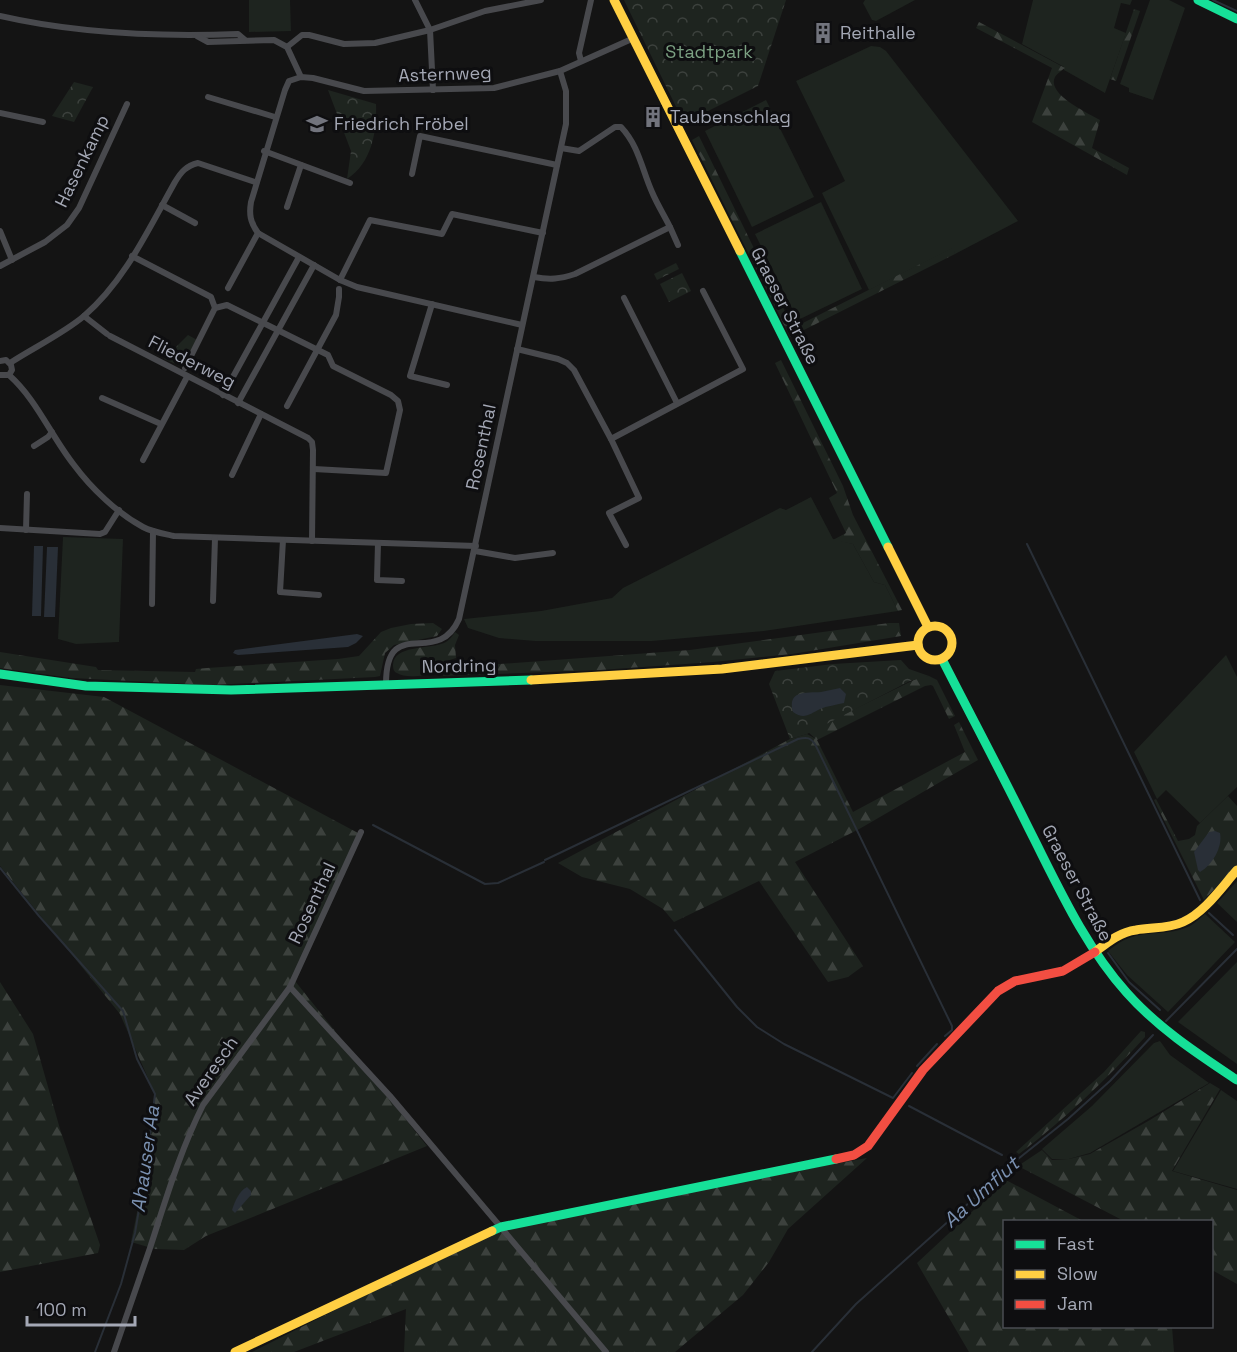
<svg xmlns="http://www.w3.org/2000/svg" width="1237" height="1352" viewBox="0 0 1237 1352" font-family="'Space Grotesk',sans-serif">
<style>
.grass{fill:#1e241f}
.forest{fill:url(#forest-firs)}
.park{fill:url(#park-crowns)}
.water{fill:#292f37}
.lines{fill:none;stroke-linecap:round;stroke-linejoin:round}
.stream{stroke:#292f37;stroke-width:2}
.street{stroke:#48494d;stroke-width:6}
.fast{stroke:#16e098;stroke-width:9}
.slow{stroke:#ffcf43;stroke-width:9}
.jam{stroke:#f24e42;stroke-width:9}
.labels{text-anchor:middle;stroke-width:6;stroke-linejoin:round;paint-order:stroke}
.poi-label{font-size:18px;fill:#a4a8b5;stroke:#0e0e10;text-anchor:start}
.park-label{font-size:18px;fill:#7ba082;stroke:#0e0e10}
.street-label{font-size:18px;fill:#a4a8b5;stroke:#0e0e10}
.water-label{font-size:20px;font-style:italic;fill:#7b91b1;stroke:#0e0e10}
</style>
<defs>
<pattern id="forest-firs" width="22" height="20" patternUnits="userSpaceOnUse" patternTransform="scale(1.5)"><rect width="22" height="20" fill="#1e241f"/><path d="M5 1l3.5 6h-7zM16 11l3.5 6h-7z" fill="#3c413d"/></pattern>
<pattern id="park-crowns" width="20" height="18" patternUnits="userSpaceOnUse" patternTransform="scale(1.5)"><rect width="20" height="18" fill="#1e241f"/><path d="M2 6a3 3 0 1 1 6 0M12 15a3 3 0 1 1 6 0" fill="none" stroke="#3c413d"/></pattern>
</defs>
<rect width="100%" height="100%" fill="#141414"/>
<g class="grass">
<polygon points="249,0 290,0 291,31 249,32"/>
<polygon points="865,0 915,0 876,21 872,20 863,3"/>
<polygon points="1033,0 1132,0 1130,5 1121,3 1114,28 1126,33 1105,93 1064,70 1064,67 1022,44"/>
<polygon points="1150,0 1169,0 1185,8 1153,100 1129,92 1129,88 1120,84"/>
<polygon points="871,46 880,47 886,51 1018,221 955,254 953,248 869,290 822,193 845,181 796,81"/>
<polygon points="766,100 814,197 752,227 705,131"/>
<polygon points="821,202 862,289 798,320 755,234"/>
<polygon points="811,497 833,539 853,544 874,582 885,585 898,611 764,631 652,641 535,641 499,638 468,628 464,619 541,611 612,598 623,588 780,508 786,510"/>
<polygon points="63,537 123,539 119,642 76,644 58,639"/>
<polygon points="1226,655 1237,677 1237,787 1200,823 1166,790 1157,799 1134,752"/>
<polygon points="1237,881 1237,922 1217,903"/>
<path d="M1205 914 1235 942 1168 1012 1127 975 1108 951C1140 924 1159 940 1190 926 1195 923 1200 918 1205 914Z"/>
<polygon points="1237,962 1237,1064 1178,1022"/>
<polygon points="1160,1041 1170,1055 1209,1083 1090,1153 1069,1159 1052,1159 1042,1149 1092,1106 1154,1043"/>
<polygon points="1221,1090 1237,1101 1237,1189 1173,1171"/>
</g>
<g class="forest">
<polygon points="1134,9 1140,11 1116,81 1110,79"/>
<path d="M979 22 1065 68C1062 70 1057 74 1055 77 1046 94 1088 113 1100 120L1092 148 1129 168 1127 175 1032 122 1052 68 976 28Z"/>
<polygon points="699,136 793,328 954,247 955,254 790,337 692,140"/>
<polygon points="781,360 843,486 853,515 902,610 898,611 885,585 874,582 853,544 833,540 846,533 829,498 837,493 775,363"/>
<polygon points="433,623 442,629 437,636 394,645 385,653 380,676 375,677 211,685 71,678 0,668 0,652 96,667 98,670 195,672 196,669 207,668 338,659 359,656 381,632 391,628 411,624"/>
<polygon points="889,623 899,623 901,636 792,654 713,662 600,670 443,676 446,668 690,650"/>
<path d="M455 632 459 635 455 645 456 658 440 663 434 674C424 675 406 679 397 673 394 672 393 669 393 665 394 645 428 649 441 644 448 642 451 638 455 632Z"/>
<polygon points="929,676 937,680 955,716 949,719 933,686 931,685 925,686 817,740 853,812 965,752 954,725 959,722 978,760 861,828 795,862 863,966 848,977 828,982 759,881 674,922 663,909 630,889 582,877 558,863 790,739 807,734 816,739 808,732 920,677"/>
<polygon points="0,685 104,697 358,833 295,981 427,1146 206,1236 184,1250 155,1249 131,1242 146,1168 155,1094 120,1014 0,866"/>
<polygon points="1228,796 1237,806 1237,865 1204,900 1154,800 1156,799 1178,841 1189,839 1195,835 1197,826"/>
<polygon points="0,982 33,1034 60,1129 100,1245 98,1253 0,1272"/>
<path d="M1141 1031 1145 1032V1037C1106 1080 1065 1119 1019 1154L1016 1152 1104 1072Z"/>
<polygon points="1210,1083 1220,1089 1172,1171 1237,1190 1237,1284 1212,1270 1212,1222 1124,1221 1018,1166 1042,1150 1052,1160 1069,1159 1090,1154 1150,1120"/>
<polygon points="867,1158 788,1229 769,1262 743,1295 675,1352 404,1352 406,1309 294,1352 252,1352 504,1225"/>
<polygon points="1006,1180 1083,1221 1004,1222 1004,1326 1172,1327 1174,1352 969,1352 917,1263"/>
</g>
<g class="park">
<polygon points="624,0 786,0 758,86 684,123"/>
<polygon points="74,82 93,87 74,122 52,116"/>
<path d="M328 90 376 104C377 131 372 163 347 179L351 151Z"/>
<polygon points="676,263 679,269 657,280 654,274"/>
<polygon points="682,273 691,291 669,302 660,284"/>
<polygon points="188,335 199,341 185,368 164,359"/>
<polygon points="901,660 909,669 929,676 910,681 807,734 790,739 769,684 775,671 833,664"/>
</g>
<g class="water">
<polygon points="34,546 43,546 41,616 32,616"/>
<polygon points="47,547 58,547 55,617 44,617"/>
<polygon points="357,634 363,636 356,643 348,647 238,655 233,653 235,650"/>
<path d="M840 688 846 694 844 703C836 705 827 706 820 709 810 714 804 720 793 712 787 690 806 693 821 692 827 691 834 689 840 688Z"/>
<path d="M1215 831 1220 833C1223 847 1212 865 1200 872L1198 870 1194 852 1209 832Z"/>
<path d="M247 1187 251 1191V1195L235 1213 232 1210C235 1201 239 1191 247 1187Z"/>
</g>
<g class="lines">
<g class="stream">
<polyline points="1213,0 1237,11"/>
<polyline points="1027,544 1200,900"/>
<polyline points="373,825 485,884 498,883 544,862"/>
<path d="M545 860 798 739C807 737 811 737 816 746L952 1026V1030L945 1036"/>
<polyline points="0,868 39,916 123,1011 137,1059 155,1094 146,1168 135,1233 121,1284 95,1352"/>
<polyline points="1209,913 1233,935"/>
<polyline points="675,930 737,1007 757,1027 784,1044 893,1098 912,1073"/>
<polyline points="1108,953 1129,982 1160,1010"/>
<polyline points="1166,1021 1237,949"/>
<polyline points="917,1066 937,1044"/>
<polyline points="909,1106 1002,1155"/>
<polyline points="812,1352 856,1304 1018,1159 1068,1119 1110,1081 1153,1035"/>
</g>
<g class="street">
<polyline points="415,0 430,30 433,90"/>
<path d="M0 16C78 34 158 37 238 34L245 40"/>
<polyline points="197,36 208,42 274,40 287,47 301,77"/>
<polyline points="287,47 302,35 309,35 344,44 375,43 430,30 485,11 541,0"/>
<polyline points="581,61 579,53 591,0"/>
<polyline points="208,97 275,117"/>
<polyline points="0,113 43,122"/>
<polyline points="264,151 350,183"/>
<polyline points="412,174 420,136 557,165"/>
<polyline points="162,205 195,223"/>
<polyline points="287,207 301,165"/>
<polyline points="670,227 678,245"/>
<polyline points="0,231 12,260"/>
<polyline points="132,256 211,297 215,308"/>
<polyline points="0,266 45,242 67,225 79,208 127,104"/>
<path d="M534 277C550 280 560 279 575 274L670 227C664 215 657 204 652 192 642 170 639 146 621 127H615L579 151 561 148"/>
<polyline points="340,280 370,220 442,234 452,214 543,233"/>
<polyline points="228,288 258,233"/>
<polyline points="624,298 677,403"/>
<polyline points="432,304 410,376 447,385"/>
<polyline points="215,308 227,305 328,355 333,366 391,395 398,401 400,410 386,473 314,469"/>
<polyline points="84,316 107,334"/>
<path d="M522 325 357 287 340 280 258 233C250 222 249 214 251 202L285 90 289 81 301 77 313 78 364 91 494 88 560 71 634 38"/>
<polyline points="110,336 308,438 312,442 313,450 312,541"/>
<polyline points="517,349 558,359 567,363 574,370 611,439 743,369 703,291"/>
<polyline points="0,361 6,360 11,365 12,370 9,375"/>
<path d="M10 363C33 348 64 333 84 316 125 281 149 228 175 182 181 172 186 166 198 163L255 182"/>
<polyline points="185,368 215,308"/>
<polyline points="0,375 9,375"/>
<path d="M9 375C37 400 51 436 74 465 91 488 117 513 143 527 152 532 165 534 174 536L476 546"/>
<polyline points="223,395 299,257"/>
<polyline points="102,398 161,424"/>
<polyline points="238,403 314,265"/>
<polyline points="287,406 336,315 339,297 339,289"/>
<polyline points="611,439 639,498 609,513 626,545"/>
<polyline points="34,446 48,437 52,432"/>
<polyline points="143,460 187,377"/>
<polyline points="232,475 261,414"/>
<polyline points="0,528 100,534 105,532 119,510"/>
<polyline points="26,530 27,494"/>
<polyline points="283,540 280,592 319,595"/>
<polyline points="378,543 377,580 402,581"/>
<polyline points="475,551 515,558 553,553"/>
<polyline points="213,601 215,538"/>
<polyline points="152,604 153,531"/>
<path d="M386 684C386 613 437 669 459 619L566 124V91L560 71"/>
<polyline points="290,987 390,1096 606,1352"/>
<path d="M114 1352C126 1317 138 1282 150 1248 166 1199 180 1151 203 1105L290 987 361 832"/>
</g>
<g class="fast">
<polyline points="1198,0 1237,19"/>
<polyline points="740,251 888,547"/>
<path d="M942 659C971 716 1001 772 1029 829 1058 886 1084 945 1127 993 1158 1028 1198 1054 1237 1080"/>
<polyline points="0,674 86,686 231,690 531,680"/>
<polyline points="492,1231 501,1227 836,1159"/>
</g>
<g class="slow">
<polyline points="614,0 740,251"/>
<polyline points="888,547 928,627"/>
<circle cx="935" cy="643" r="17"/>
<polyline points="531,680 722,669 918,645"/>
<path d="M1095 952C1108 942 1120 932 1136 930 1152 927 1168 929 1183 922 1205 912 1221 888 1237 870"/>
<polyline points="235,1352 492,1231"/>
</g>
<polyline class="jam" points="836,1159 854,1155 868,1146 923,1070 998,991 1015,981 1063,971 1095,952"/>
</g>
<defs>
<symbol id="building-bare" viewBox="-9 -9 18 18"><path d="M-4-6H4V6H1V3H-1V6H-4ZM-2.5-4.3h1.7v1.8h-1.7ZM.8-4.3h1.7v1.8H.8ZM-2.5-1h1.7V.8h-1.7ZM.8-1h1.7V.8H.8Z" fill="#72747d" stroke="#0e0e10" stroke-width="2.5" paint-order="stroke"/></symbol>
<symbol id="school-bare" viewBox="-9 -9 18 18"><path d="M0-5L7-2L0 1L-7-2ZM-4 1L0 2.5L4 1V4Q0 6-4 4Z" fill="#72747d" stroke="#0e0e10" stroke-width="2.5" paint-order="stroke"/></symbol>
</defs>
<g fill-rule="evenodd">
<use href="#building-bare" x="808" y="18" width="30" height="30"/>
<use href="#building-bare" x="638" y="102" width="30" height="30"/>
<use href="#school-bare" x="302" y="109" width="30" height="30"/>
</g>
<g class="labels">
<g class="poi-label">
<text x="840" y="39">Reithalle</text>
<text x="670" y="123">Taubenschlag</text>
<text x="334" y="130">Friedrich Fröbel</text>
</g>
<g class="park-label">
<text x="709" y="58">Stadtpark</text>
</g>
<g class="street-label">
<text transform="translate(445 74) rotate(-2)" y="6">Asternweg</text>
<text transform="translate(82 161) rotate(-64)" y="6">Hasenkamp</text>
<text transform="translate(785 306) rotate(63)" y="6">Graeser Straße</text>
<text transform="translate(192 362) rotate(27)" y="6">Fliederweg</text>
<text transform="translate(481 447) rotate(-78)" y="6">Rosenthal</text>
<text transform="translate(459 666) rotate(-1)" y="6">Nordring</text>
<text transform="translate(1077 883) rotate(62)" y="6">Graeser Straße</text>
<text transform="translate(312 903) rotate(-65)" y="6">Rosenthal</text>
<text transform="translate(211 1071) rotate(-55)" y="6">Averesch</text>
</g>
<g class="water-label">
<text transform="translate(145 1159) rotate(-82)" y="7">Ahauser Aa</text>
<text transform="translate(981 1192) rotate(-42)" y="7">Aa Umflut</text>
</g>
</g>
<rect x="1003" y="1220" width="210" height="108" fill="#0e0e10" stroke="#4a4c52" stroke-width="1.5"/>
<rect x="1015" y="1240" width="30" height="9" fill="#16e098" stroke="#4a4c52" stroke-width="1.5"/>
<text x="1057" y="1250" font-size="18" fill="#a4a8b5">Fast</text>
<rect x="1015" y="1270" width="30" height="9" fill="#ffcf43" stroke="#4a4c52" stroke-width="1.5"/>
<text x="1057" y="1280" font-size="18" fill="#a4a8b5">Slow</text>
<rect x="1015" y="1300" width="30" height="9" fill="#f24e42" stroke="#4a4c52" stroke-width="1.5"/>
<text x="1057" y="1310" font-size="18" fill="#a4a8b5">Jam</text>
<path d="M27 1316v9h108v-9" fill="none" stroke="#a4a8b5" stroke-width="3"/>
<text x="36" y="1316" font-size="18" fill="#a4a8b5" stroke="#0e0e10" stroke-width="4.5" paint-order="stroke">100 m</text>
</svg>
